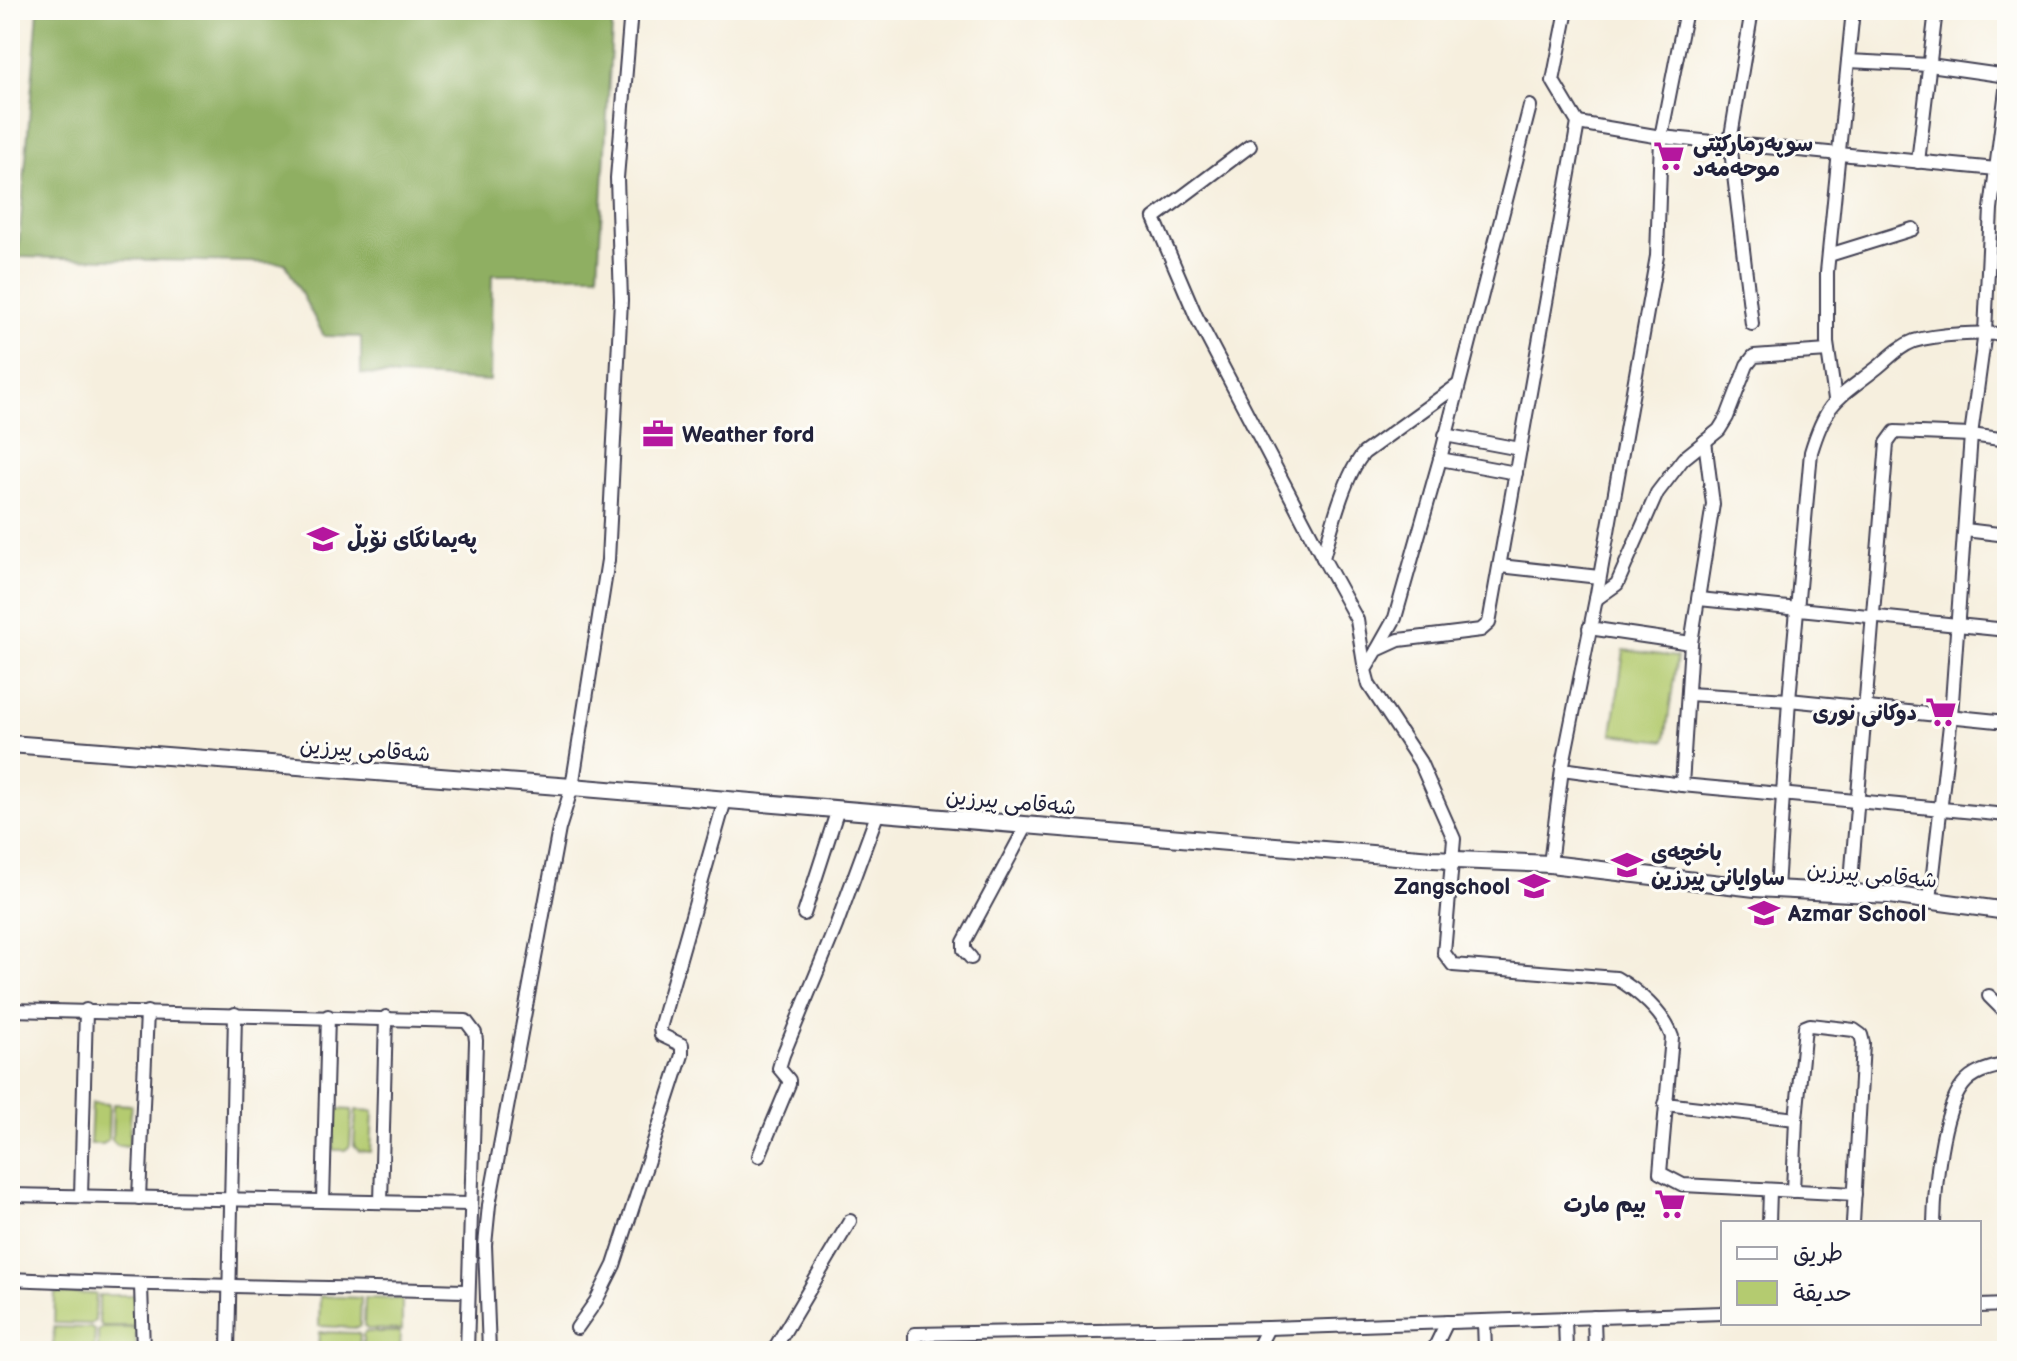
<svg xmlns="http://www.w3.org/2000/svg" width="2017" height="1361" viewBox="0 0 2017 1361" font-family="'Balsamiq Sans','Playpen Sans Arabic',sans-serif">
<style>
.green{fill:#b4cb70;stroke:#6b7656;stroke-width:2}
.forest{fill:#8faf62;stroke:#58684e;stroke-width:2}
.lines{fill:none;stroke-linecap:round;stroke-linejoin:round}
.minor-casing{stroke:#424153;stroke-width:16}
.tertiary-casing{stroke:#424153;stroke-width:20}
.minor{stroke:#fff;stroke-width:12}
.tertiary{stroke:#fff;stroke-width:16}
.labels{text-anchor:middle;stroke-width:6;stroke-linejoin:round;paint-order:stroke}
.poi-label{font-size:22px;font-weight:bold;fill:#22223b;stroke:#fdfcf7;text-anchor:start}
.street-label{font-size:22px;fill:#22223b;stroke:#fdfcf7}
</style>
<rect width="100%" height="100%" fill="#fdfcf7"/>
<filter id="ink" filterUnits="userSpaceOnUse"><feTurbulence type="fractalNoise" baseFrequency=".0125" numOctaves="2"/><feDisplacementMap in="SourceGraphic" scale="16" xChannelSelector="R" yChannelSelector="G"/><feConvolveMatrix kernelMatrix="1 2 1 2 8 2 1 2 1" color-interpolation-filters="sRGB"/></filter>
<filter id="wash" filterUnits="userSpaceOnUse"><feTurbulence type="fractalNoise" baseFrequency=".006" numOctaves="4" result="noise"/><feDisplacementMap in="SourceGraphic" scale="32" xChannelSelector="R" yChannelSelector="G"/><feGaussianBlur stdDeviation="1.8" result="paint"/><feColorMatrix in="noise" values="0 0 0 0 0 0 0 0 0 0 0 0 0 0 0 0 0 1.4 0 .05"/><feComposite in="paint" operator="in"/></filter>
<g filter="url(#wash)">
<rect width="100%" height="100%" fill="#f6efde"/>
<g class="green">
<polygon points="1624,650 1677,657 1665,741 1612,734"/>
<polygon points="92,1103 109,1104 108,1140 102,1144 90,1144"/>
<polygon points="113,1104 131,1105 129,1146 117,1145 112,1140"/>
<polygon points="334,1109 352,1110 350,1146 345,1150 333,1150"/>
<polygon points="356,1110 373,1111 371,1152 359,1151 354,1146"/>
<polygon points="55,1293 96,1294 95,1321 91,1324 54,1323"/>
<polygon points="99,1295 137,1295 136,1326 102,1326 99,1322"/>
<polygon points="320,1296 361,1298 360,1326 357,1328 319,1326"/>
<polygon points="365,1298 402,1299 402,1330 367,1329 364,1326"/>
<polygon points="54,1327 91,1328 95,1331 94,1351 53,1351"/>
<polygon points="102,1328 136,1328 136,1351 98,1351 98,1331"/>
<polygon points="319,1332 357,1333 360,1335 359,1351 318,1351"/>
<polygon points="366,1332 400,1332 400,1351 363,1351 363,1335"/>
</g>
<polygon class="forest" points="38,10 613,10 598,275 492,275 490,381 361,374 361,337 324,336 285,263 18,257"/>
</g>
<g filter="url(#ink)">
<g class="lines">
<defs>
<g id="minor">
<path d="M1567 10 1553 81 1578 123 1489 623 1481 630 1399 640 1377 650 1365 670 1369 685 1420 762 1454 839 1444 953 1453 965 1616 978C1637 990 1664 1013 1672 1037L1660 1173 1683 1185 1855 1194"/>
<polyline points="1848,61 1930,65 2007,76"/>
<polyline points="1578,123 1661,137 2007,170"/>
<polyline points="1250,146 1154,218 1196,316 1323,558"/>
<polyline points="1918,162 1936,10"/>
<polyline points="1829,255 1913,229"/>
<polyline points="1752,324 1730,142 1752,10"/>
<polyline points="1835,399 1827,343 1827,272 1853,10"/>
<polyline points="1445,435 1520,449"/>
<polyline points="1440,459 1516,473"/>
<polyline points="1965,530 2007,535"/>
<polyline points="1500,566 1599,577"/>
<polyline points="1596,599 1617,584 1657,493 1683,459 1719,430 1727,417 1747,365 1754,356 1828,351"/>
<polyline points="1699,599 2007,630"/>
<polyline points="1589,628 1691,643"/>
<polyline points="1377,650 1395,618 1440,459 1530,106"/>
<path d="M1365 670 1357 620 1323 558C1331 529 1345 474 1364 453L1458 385"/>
<polyline points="1688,694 1789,700 2007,722"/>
<polyline points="1562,769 1682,785 2007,815"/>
<polyline points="1682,785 1691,643 1713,504 1705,441"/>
<polyline points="1550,864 1562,769 1596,599 1657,256 1661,137 1686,10"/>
<path d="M1777 889 1789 700 1811 452C1827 399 1838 399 1878 367 1890 357 1900 346 1914 341 1937 334 1983 332 2007 335"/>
<polyline points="1850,893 1887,443 1895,432 1971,435 2007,440"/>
<polyline points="1930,900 1951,716 1971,435 1985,332 1991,209 2007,82"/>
<polyline points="804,914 838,809"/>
<polyline points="971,958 964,950 964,942 1027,825"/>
<polyline points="1989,996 2007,1014"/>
<polyline points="10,1010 466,1021 475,1033 476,1041 467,1351"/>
<polyline points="1665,1104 1796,1119"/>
<polyline points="759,1156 789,1084 789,1080 779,1068 783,1055 836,926 878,812"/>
<polyline points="1793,1191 1796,1119 1805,1027 1810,1025 1854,1030 1861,1035 1863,1043 1853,1223"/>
<polyline points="10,1195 470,1204"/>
<polyline points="81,1196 86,1010"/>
<polyline points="139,1198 147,1012"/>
<polyline points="323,1201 328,1016"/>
<polyline points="381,1202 386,1017"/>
<polyline points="1769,1223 1770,1190"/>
<path d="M1934 1223C1935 1187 1941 1113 1963 1085 1974 1071 1991 1068 2007 1064"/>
<path d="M10 1279C163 1286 315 1287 468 1291"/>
<polyline points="141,1285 143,1351"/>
<polyline points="1979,1306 2007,1305"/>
<polyline points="1594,1317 1595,1351"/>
<polyline points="1565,1318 1566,1351"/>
<polyline points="1484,1321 1485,1351"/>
<polyline points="577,1328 596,1301 614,1265 682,1055 682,1045 661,1035 660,1028 725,800"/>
<polyline points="228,1351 235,1014"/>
<polyline points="489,1351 485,1245 489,1205 559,829 572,787 608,560 621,300 617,178 631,10"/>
<polyline points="773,1351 850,1221"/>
<polyline points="915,1351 915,1334 1268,1328 1723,1313"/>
<polyline points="1256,1351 1268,1328"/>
<polyline points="1433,1351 1447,1322"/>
</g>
<polyline id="tertiary" points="10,744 572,787 1432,859 1550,864 1755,888 1890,895 2007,911"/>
</defs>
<use href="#minor" class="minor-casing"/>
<use href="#tertiary" class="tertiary-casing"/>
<use href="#minor" class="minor"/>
<use href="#tertiary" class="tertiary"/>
</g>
</g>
<defs>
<symbol id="supermarket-bare" viewBox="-9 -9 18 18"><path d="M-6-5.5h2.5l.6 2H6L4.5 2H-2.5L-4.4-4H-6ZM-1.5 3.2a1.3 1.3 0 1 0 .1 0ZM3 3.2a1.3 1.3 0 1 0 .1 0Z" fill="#b5179e" stroke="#fdfcf7" stroke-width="2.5" paint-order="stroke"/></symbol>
<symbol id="office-bare" viewBox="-9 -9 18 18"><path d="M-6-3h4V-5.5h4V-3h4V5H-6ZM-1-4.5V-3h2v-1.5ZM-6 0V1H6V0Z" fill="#b5179e" stroke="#fdfcf7" stroke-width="2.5" paint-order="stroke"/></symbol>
<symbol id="school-bare" viewBox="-9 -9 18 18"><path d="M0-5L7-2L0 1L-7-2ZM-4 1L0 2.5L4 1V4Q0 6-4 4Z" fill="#b5179e" stroke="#fdfcf7" stroke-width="2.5" paint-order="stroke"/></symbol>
</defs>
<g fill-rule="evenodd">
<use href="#supermarket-bare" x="1647" y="134" width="44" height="44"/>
<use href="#office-bare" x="636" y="412" width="44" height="44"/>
<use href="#school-bare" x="301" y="517" width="44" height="44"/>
<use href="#supermarket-bare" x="1919" y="690" width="44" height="44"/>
<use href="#school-bare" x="1605" y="843" width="44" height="44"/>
<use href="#school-bare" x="1512" y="864" width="44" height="44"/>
<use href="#school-bare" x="1742" y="891" width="44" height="44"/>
<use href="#supermarket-bare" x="1648" y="1182" width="44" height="44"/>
</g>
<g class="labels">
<g class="poi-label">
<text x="1693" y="151">سوپەرمارکێتی<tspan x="1693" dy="25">موحەمەد</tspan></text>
<text x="682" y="442">Weather ford</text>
<text x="347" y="547">پەیمانگای نۆبڵ</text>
<text x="1917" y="720" text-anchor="end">دوکانی نوری</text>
<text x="1651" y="860">باخچەی<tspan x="1651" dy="25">ساوایانی پیرزین</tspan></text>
<text x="1510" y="894" text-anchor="end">Zangschool</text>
<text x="1788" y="921">Azmar School</text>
<text x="1646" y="1212" text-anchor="end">بیم مارت</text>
</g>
<g class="street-label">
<text transform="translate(365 749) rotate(4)" y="8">شەقامی پیرزین</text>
<text transform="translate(1011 801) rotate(5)" y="8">شەقامی پیرزین</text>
<text transform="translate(1872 874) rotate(5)" y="8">شەقامی پیرزین</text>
</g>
</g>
<rect width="2017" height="1361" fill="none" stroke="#fdfcf7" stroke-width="40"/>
<rect x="1721" y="1221" width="260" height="104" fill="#fdfcf7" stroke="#a5a5ac" stroke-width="2"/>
<rect x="1737" y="1247" width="40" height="12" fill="#ffffff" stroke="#a5a5ac" stroke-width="2"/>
<text x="1793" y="1261" font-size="24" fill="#22223b">طريق</text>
<rect x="1737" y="1281" width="40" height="24" fill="#b4cb70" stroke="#a5a5ac" stroke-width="2"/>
<text x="1793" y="1301" font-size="24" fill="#22223b">حديقة</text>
</svg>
